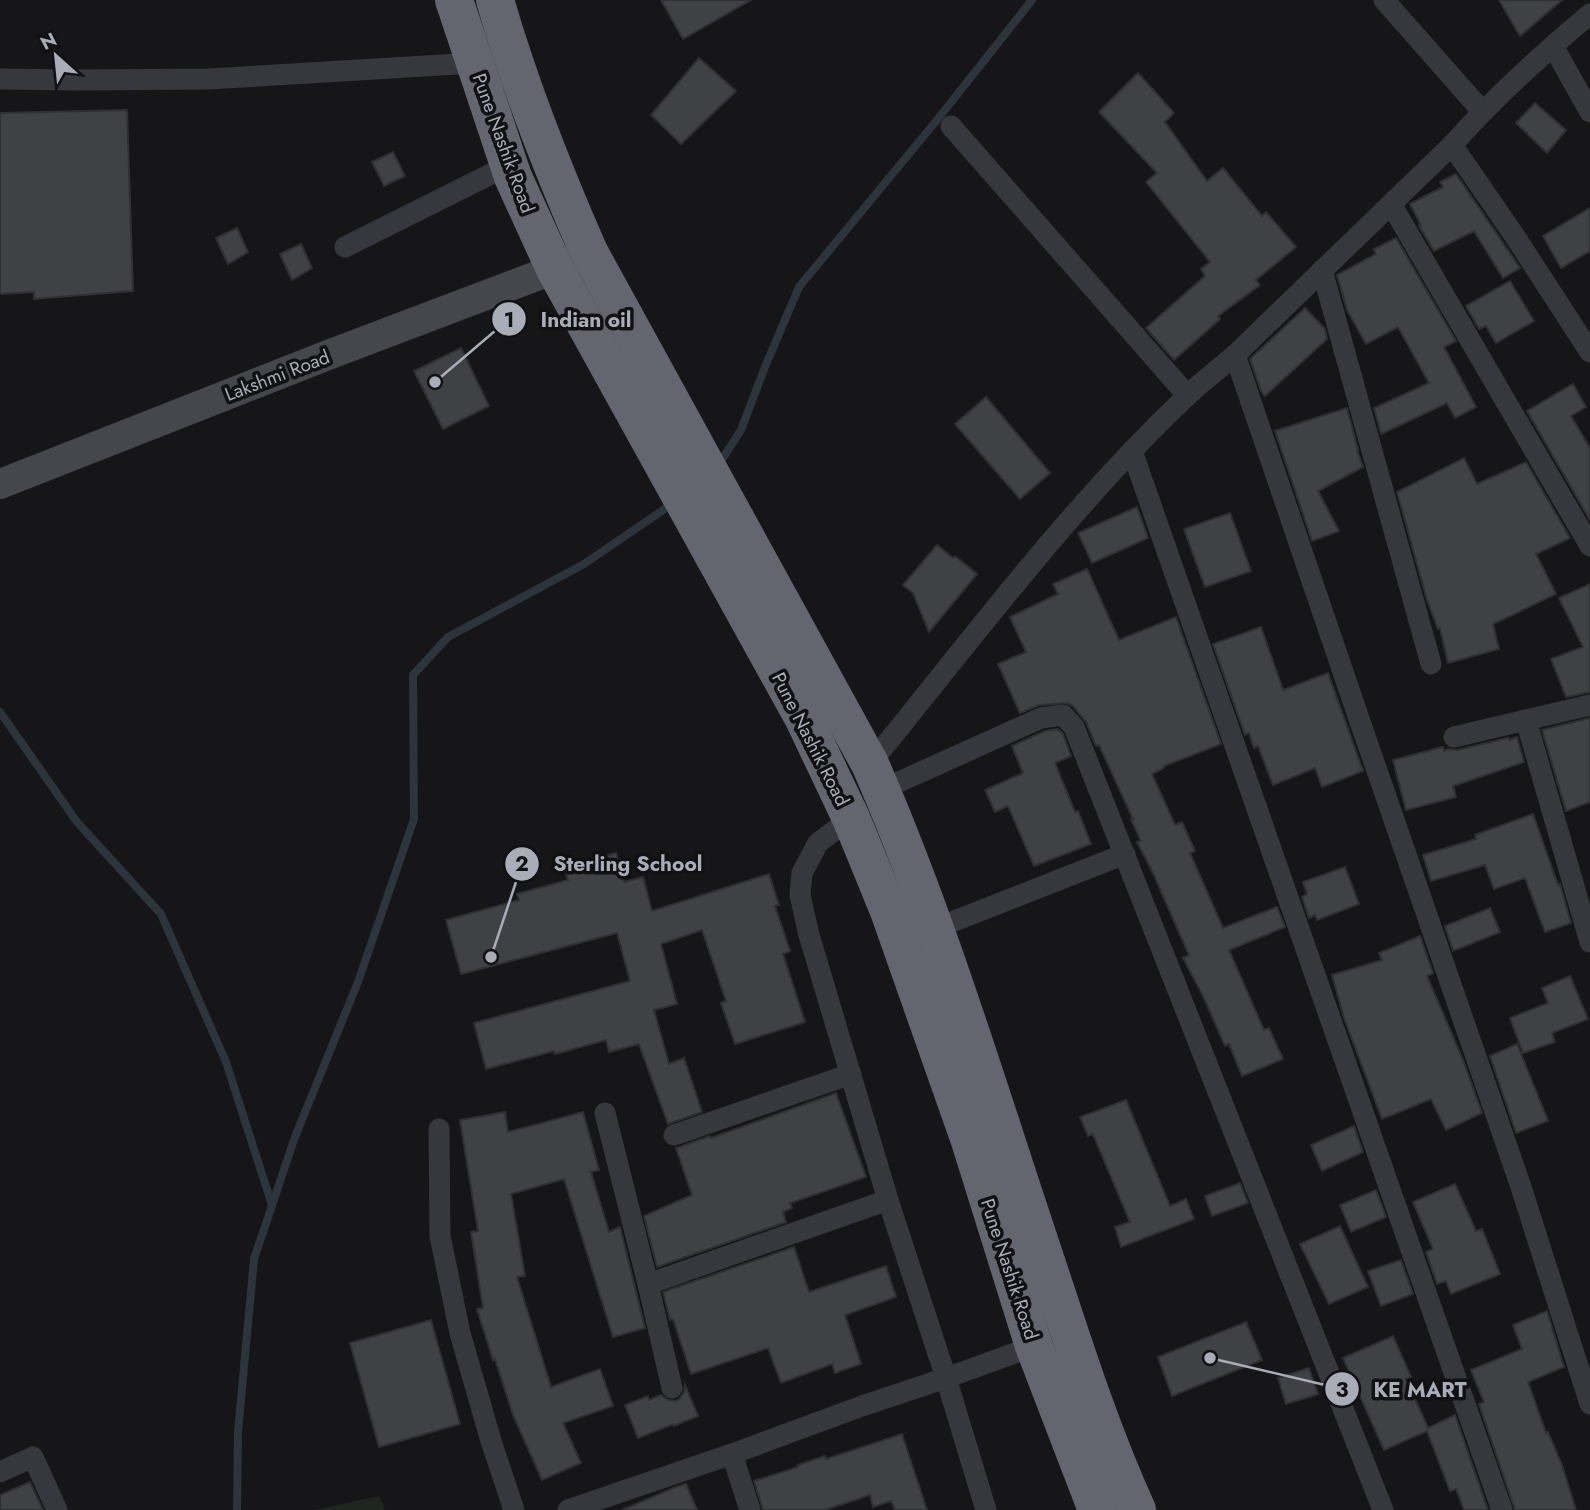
<svg xmlns="http://www.w3.org/2000/svg" width="1590" height="1510" viewBox="0 0 1590 1510" font-family="Jost,sans-serif">
<style>
.green{fill:#1e261f}
.lines{fill:none;stroke-linecap:round;stroke-linejoin:round}
.stream{stroke:#2c353c;stroke-width:8}
.building{fill:#404145;stroke:#303034;stroke-width:2}
.street{stroke:#37383d;stroke-width:21}
.secondary{stroke:#45474d;stroke-width:30}
.highway{stroke:#63666e;stroke-width:38}
.labels{text-anchor:middle;stroke-width:7;stroke-linejoin:round;paint-order:stroke}
.street-label{font-size:19px;fill:#a8adb8;stroke:#111113}
.leader{fill:none;stroke:#a8adb8;stroke-width:2.5}
.callout-dot{fill:#a8adb8;stroke:#111113;stroke-width:2.5}
.mark-label{font-size:21px;text-anchor:middle;font-weight:bold;fill:#111}
.callout-label{font-size:21px;text-anchor:middle;font-weight:bold;fill:#a8adb8;stroke:#111113;stroke-width:7;stroke-linejoin:round;paint-order:stroke}
</style>
<rect width="100%" height="100%" fill="#161618"/>
<polygon class="green" points="379,1496 385,1510 315,1510"/>
<g class="lines">
<g class="stream">
<polyline points="719,464 741,430 765,367 799,287 937,120 1032,0"/>
<polyline points="0,712 77,822 161,914 226,1062 272,1205"/>
<polyline points="237,1510 238,1432 254,1259 295,1137 358,982 414,819 413,675 448,637 584,564 672,504"/>
</g>
</g>
<g class="building">
<polygon points="661,0 751,0 683,39"/>
<polygon points="1499,0 1562,0 1520,36"/>
<polygon points="699,58 736,91 681,144 651,115"/>
<polygon points="1138,73 1174,113 1165,122 1207,181 1223,168 1262,216 1266,212 1296,247 1256,280 1260,285 1218,316 1220,319 1174,360 1146,328 1205,276 1201,269 1210,262 1146,182 1157,173 1099,112"/>
<polygon points="1535,103 1566,130 1547,153 1516,123"/>
<polygon points="127,110 133,291 34,299 34,292 0,294 0,113"/>
<polygon points="393,152 405,176 384,186 372,162"/>
<polygon points="1456,174 1520,268 1503,278 1474,231 1434,251 1419,226 1421,225 1410,204 1443,187 1440,182"/>
<polygon points="1590,208 1590,251 1561,268 1543,236"/>
<polygon points="237,228 248,252 228,264 216,238"/>
<polygon points="1396,238 1456,341 1444,347 1476,407 1455,418 1447,403 1381,434 1374,408 1429,383 1398,327 1366,344 1347,310 1337,275 1376,254 1374,249"/>
<polygon points="301,244 312,268 292,280 280,254"/>
<polygon points="1510,281 1534,321 1496,343 1486,326 1479,329 1466,306"/>
<polygon points="1305,308 1325,329 1327,339 1265,396 1261,391 1250,359"/>
<polygon points="461,348 489,406 443,429 414,371"/>
<polygon points="1573,384 1586,407 1571,416 1590,448 1590,520 1527,411"/>
<polygon points="986,397 1050,473 1020,499 955,424"/>
<polygon points="1347,408 1358,450 1357,450 1363,467 1318,491 1339,531 1312,541 1275,431"/>
<polygon points="1464,458 1477,484 1526,462 1570,538 1536,554 1556,594 1493,624 1499,649 1448,663 1440,628 1438,629 1427,600 1397,492"/>
<polygon points="1137,507 1148,538 1092,563 1078,533"/>
<polygon points="1230,513 1251,571 1205,587 1184,529"/>
<polygon points="937,545 953,558 955,556 977,574 929,632 913,593 903,585"/>
<polygon points="1087,569 1119,640 1176,617 1221,744 1164,766 1164,768 1152,774 1175,825 1182,822 1195,851 1190,853 1223,928 1277,907 1285,927 1229,950 1264,1030 1269,1028 1283,1059 1242,1076 1229,1044 1225,1046 1203,996 1183,958 1189,955 1152,871 1137,842 1141,841 1131,819 1133,819 1099,745 1096,746 1086,722 1073,706 1067,703 1039,705 1020,713 998,664 1026,652 1010,617 1058,594 1053,584"/>
<polygon points="1590,584 1590,692 1566,697 1551,659 1583,647 1559,598"/>
<polygon points="1261,627 1283,690 1328,673 1363,771 1322,787 1315,768 1273,785 1258,746 1254,748 1249,733 1245,735 1213,644"/>
<polygon points="1590,718 1590,802 1566,811 1542,730"/>
<polygon points="1058,729 1063,734 1071,756 1055,763 1075,812 1078,811 1091,844 1034,866 1008,806 995,812 985,790 1023,773 1012,746 1045,731"/>
<polygon points="1517,737 1524,762 1453,786 1456,797 1406,810 1393,760 1443,747 1444,751 1449,749 1457,750 1508,738 1509,740"/>
<polygon points="1533,814 1558,885 1560,884 1571,923 1545,932 1525,878 1494,889 1485,865 1431,881 1423,855 1476,839 1475,835"/>
<polygon points="616,853 624,882 643,877 652,911 769,874 779,905 775,906 790,951 783,954 805,1022 735,1044 721,1003 726,1001 702,930 661,944 677,1004 654,1010 669,1064 684,1058 702,1112 668,1124 639,1044 609,1052 606,1040 555,1054 554,1051 486,1069 474,1023 630,981 617,933 461,974 446,920 519,900 517,894 568,880 564,867"/>
<polygon points="1345,867 1359,904 1317,920 1315,915 1309,918 1302,897 1307,894 1303,882"/>
<polygon points="1490,908 1500,932 1453,951 1445,926"/>
<polygon points="1420,936 1433,973 1427,976 1463,1060 1482,1113 1446,1130 1431,1099 1382,1119 1344,1018 1332,975 1382,960 1379,953"/>
<polygon points="1570,976 1588,1019 1552,1033 1555,1042 1523,1053 1510,1018 1548,1003 1542,988"/>
<polygon points="1517,1044 1548,1121 1516,1133 1490,1056"/>
<polygon points="836,1093 866,1177 790,1203 792,1208 783,1212 786,1222 657,1267 644,1216 692,1195 676,1148 710,1136 711,1138"/>
<polygon points="1126,1100 1170,1206 1186,1199 1194,1219 1121,1247 1115,1227 1130,1222 1093,1134 1088,1136 1080,1117"/>
<polygon points="505,1112 508,1132 583,1112 599,1170 591,1172 609,1232 620,1227 645,1328 613,1337 564,1179 511,1194 525,1276 517,1277 551,1387 600,1369 613,1406 563,1423 581,1463 542,1480 513,1415 495,1359 493,1360 477,1309 483,1308 471,1232 478,1231 460,1120"/>
<polygon points="1354,1126 1363,1152 1322,1171 1311,1145"/>
<polygon points="1240,1183 1248,1203 1212,1216 1205,1196"/>
<polygon points="1455,1184 1476,1231 1482,1229 1500,1274 1451,1294 1446,1281 1437,1284 1426,1252 1433,1249 1413,1202"/>
<polygon points="1376,1190 1386,1217 1351,1232 1340,1205"/>
<polygon points="1340,1226 1368,1287 1329,1304 1300,1244"/>
<polygon points="794,1247 809,1292 886,1266 896,1297 845,1315 861,1364 835,1373 832,1364 781,1383 768,1348 691,1374 673,1319 670,1320 663,1292"/>
<polygon points="1401,1260 1413,1294 1381,1306 1368,1271"/>
<polygon points="1547,1311 1564,1367 1528,1382 1546,1433 1548,1432 1562,1465 1576,1510 1515,1510 1479,1404 1484,1402 1471,1370 1522,1349 1513,1325"/>
<polygon points="431,1320 460,1424 379,1447 350,1343"/>
<polygon points="1246,1322 1262,1360 1172,1396 1158,1357"/>
<polygon points="1393,1336 1411,1377 1406,1379 1428,1428 1455,1415 1488,1510 1464,1510 1456,1489 1450,1491 1427,1431 1384,1450 1343,1358"/>
<polygon points="1309,1368 1318,1394 1286,1404 1278,1378"/>
<polygon points="685,1385 698,1416 674,1426 673,1424 638,1438 625,1405 648,1396 649,1400 661,1395 668,1400 676,1401 680,1398 684,1392"/>
<polygon points="902,1434 927,1510 895,1510 891,1501 873,1507 870,1495 825,1510 763,1510 754,1481 798,1467 798,1465 825,1456 826,1459"/>
<polygon points="30,1482 43,1510 0,1510 0,1495"/>
<polygon points="686,1484 697,1510 622,1510 676,1487"/>
</g>
<g class="lines">
<g class="street">
<polyline points="1384,0 1482,111"/>
<path d="M1590 14C1541 55 1494 98 1452 145L1235 355 1356 710 1520 1184 1590 1404"/>
<polyline points="1553,46 1590,112"/>
<polyline points="0,79 79,80 209,79 475,63"/>
<polyline points="951,126 1187,395"/>
<polyline points="1452,145 1514,235 1590,352"/>
<polyline points="1391,204 1590,546"/>
<polyline points="345,247 509,165"/>
<polyline points="1322,270 1431,664"/>
<polyline points="1132,451 1502,1510"/>
<polyline points="1590,705 1526,720 1590,942"/>
<polyline points="1454,737 1526,720"/>
<path d="M870 764C972 639 1069 508 1186 397 1201 382 1219 369 1235 355"/>
<polyline points="881,790 1041,718 1063,715 1074,727 1383,1510"/>
<polyline points="851,818 818,843 802,873 800,895 809,935 888,1200 946,1378 986,1510"/>
<polyline points="934,929 1125,854"/>
<polyline points="605,1113 648,1284 672,1388"/>
<polyline points="439,1129 440,1236 460,1333 491,1441 514,1510"/>
<polyline points="674,1135 851,1074"/>
<polyline points="648,1284 888,1200"/>
<polyline points="732,1454 750,1510"/>
<polyline points="0,1472 33,1457 57,1510"/>
<polyline points="568,1510 732,1454 862,1406 946,1378 1040,1344"/>
</g>
<polyline class="secondary" points="0,484 328,355 555,269 573,260"/>
<g class="highway">
<polyline points="454,0 513,177 555,269 804,719 851,818 889,911 970,1141 1034,1346 1097,1510"/>
<path d="M495 0C520 87 553 170 589 252L870 764C941 927 991 1098 1048 1267 1075 1349 1101 1431 1137 1510"/>
</g>
</g>
<g class="labels">
<g class="street-label">
<text transform="translate(504 143) rotate(70)" y="7">Pune Nashik Road</text>
<text transform="translate(277 375) rotate(-21)" y="7">Lakshmi Road</text>
<text transform="translate(811 739) rotate(63)" y="7">Pune Nashik Road</text>
<text transform="translate(1010 1269) rotate(72)" y="7">Pune Nashik Road</text>
</g>
</g>
<path class="leader" d="M435 382L509 319M491 957L522 864M1210 1358L1342 1389"/>
<g class="callout-dot">
<circle cx="435" cy="382" r="7"/>
<circle cx="491" cy="957" r="7"/>
<circle cx="1210" cy="1358" r="7"/>
<circle cx="509" cy="319" r="18"/>
<circle cx="522" cy="864" r="18"/>
<circle cx="1342" cy="1389" r="18"/>
</g>
<g class="mark-label">
<text x="509" y="327">1</text>
<text x="522" y="871">2</text>
<text x="1342" y="1397">3</text>
</g>
<g class="callout-label">
<text x="586" y="327">Indian oil</text>
<text x="628" y="871">Sterling School</text>
<text x="1420" y="1397">KE MART</text>
</g>
<g transform="translate(56 56) rotate(333)" stroke="#111113" stroke-width="5" paint-order="stroke">
<path d="M0-5L12 26L0 18L-12 26Z" fill="#a8adb8"/>
<text y="-10" font-size="19" font-weight="bold" text-anchor="middle" fill="#a8adb8">N</text>
</g>
</svg>
